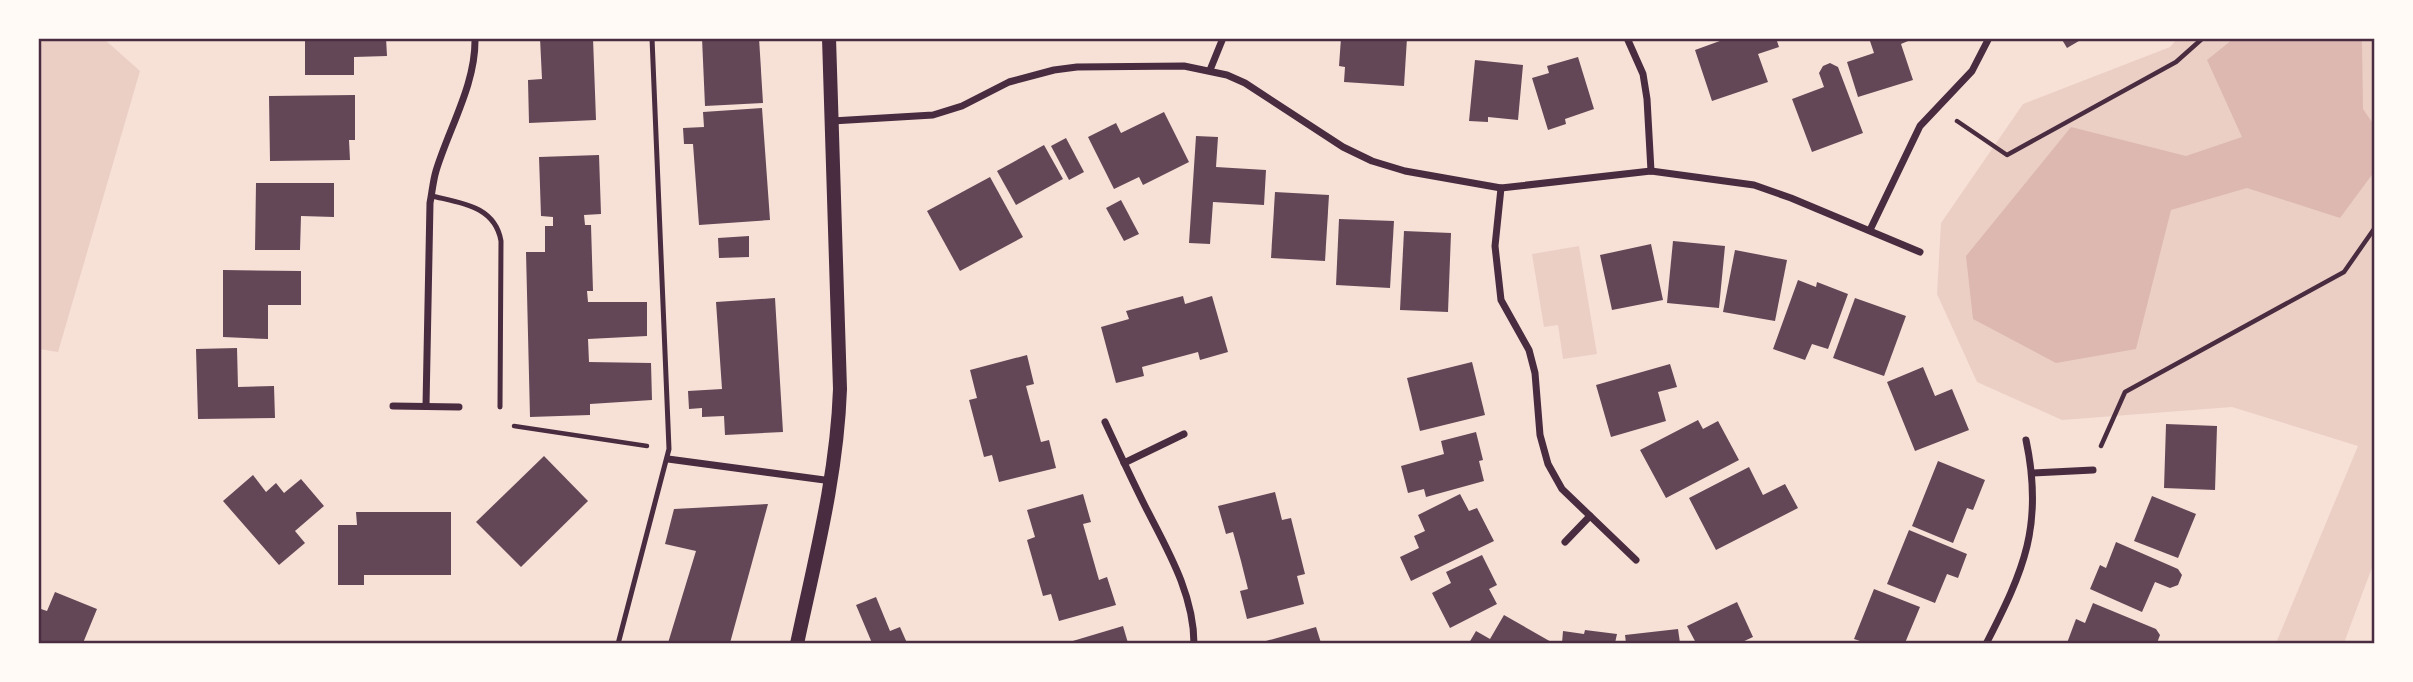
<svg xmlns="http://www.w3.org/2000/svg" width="2413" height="682" viewBox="0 0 2413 682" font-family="Merriweather,serif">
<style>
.green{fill:#ebcfc5}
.water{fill:#dcb8b0}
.building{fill:#644757}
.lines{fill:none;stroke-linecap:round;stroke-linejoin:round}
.path{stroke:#4a2c40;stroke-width:4.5}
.service{stroke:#4a2c40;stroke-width:5}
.minor{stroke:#4a2c40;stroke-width:7}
.secondary{stroke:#4a2c40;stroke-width:14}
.neatline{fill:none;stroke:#4a2c40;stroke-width:2.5}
</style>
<rect width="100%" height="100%" fill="#f7e1d7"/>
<g class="green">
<polygon points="39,38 104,39 140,71 58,352 39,349"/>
<polygon points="2177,39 2374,39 2374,562 2344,643 2276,643 2358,446 2232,407 2062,420 1977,382 1937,294 1941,223 2023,104 2170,47"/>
<polygon points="1579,246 1597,354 1563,359 1558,325 1544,327 1532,254"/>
</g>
<polygon class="water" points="2359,39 2362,42 2363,109 2374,125 2374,172 2340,218 2247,188 2171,210 2136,349 2056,363 1973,319 1966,256 2071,127 2186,156 2242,137 2207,60 2233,39"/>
<g class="building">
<polygon points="305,38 386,38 387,56 354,57 354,75 305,75"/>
<polygon points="540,38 593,38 596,120 529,123 528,80 542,79"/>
<polygon points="702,38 759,38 763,103 705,106"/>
<polygon points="1341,38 1407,38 1404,86 1344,82 1345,67 1339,66"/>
<polygon points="1728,38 1776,38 1779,47 1758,54 1768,82 1712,101 1695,50"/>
<polygon points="1869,38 1915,38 1901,44 1913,80 1858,97 1847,62 1874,53"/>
<polygon points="2061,38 2084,38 2067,48"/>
<polygon points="1578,57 1594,109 1565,119 1566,124 1548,130 1532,78 1549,73 1547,66"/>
<polygon points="1475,60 1523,65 1518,120 1488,117 1488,122 1469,121"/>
<polygon points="1830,63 1838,67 1863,133 1812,152 1792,99 1824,87 1819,73 1823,66"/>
<polygon points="355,95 355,140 349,140 350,160 270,161 269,96"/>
<polygon points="762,108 770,220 699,225 693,144 684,144 683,128 704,127 703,112"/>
<polygon points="1164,112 1189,162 1143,185 1139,177 1114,189 1088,137 1116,123 1121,133"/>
<polygon points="1196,136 1218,137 1216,167 1266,170 1264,205 1213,202 1210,244 1189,243"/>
<polygon points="1066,138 1084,172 1069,180 1051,146"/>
<polygon points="1044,145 1063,179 1016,205 997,171"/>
<polygon points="599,155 601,214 584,215 585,225 591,225 593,291 587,291 588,302 647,302 647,336 588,339 589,362 651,363 652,400 590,404 590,415 530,417 526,252 545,252 545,226 553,226 553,217 541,216 539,157"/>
<polygon points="990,177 1023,237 960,271 927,211"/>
<polygon points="256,183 334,183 334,217 301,216 300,250 255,250"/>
<polygon points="1275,192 1329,195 1325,261 1271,258"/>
<polygon points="1121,200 1139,234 1124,241 1106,208"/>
<polygon points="1339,219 1394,221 1390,288 1336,285"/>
<polygon points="1404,231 1451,233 1448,312 1400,310"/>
<polygon points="749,236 749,257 719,258 718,238"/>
<polygon points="1673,241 1725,246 1719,308 1667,303"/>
<polygon points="1651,244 1663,300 1612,310 1600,255"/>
<polygon points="1735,250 1787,260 1775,321 1723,312"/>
<polygon points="223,270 301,271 301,305 268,305 268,339 223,337"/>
<polygon points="1798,280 1816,287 1817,282 1848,294 1828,349 1812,344 1805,360 1773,349"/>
<polygon points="1183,296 1185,304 1212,296 1228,352 1200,360 1198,352 1142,367 1144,376 1116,383 1101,327 1129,319 1126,311"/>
<polygon points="775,298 783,432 725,435 724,416 702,417 702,408 689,409 688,391 722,389 716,302"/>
<polygon points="1855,298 1906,316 1884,376 1833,358"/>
<polygon points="237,348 238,387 274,386 275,418 198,419 196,349"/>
<polygon points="1027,355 1034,384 1026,386 1041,442 1049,440 1056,468 999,482 992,455 984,457 969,400 977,398 970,370"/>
<polygon points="1472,362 1485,415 1420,431 1407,378"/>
<polygon points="1670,364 1677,387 1658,392 1666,421 1611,437 1596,385"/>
<polygon points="1923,367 1935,396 1952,389 1969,430 1915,451 1887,382"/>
<polygon points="1698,420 1703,429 1718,421 1739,460 1666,498 1640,450"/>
<polygon points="2166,424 2217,426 2215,490 2164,488"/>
<polygon points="1476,432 1483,460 1479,461 1484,481 1426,497 1424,489 1408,493 1401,466 1444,454 1441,441"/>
<polygon points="544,456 588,501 521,567 476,522"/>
<polygon points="1938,461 1985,480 1973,510 1967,508 1953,543 1912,526"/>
<polygon points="1749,467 1763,495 1785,484 1798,508 1716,550 1689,498"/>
<polygon points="253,475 266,492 276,483 284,493 301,479 324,506 295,531 305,543 279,565 223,501"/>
<polygon points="1275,492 1282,520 1291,518 1305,574 1297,576 1304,604 1247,619 1240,591 1248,589 1241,561 1233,532 1226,534 1218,506"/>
<polygon points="1083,494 1091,522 1083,524 1099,580 1107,577 1116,605 1059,621 1051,594 1043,596 1027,540 1035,537 1027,510"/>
<polygon points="1460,494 1469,511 1477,508 1494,541 1411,581 1400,557 1419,548 1414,536 1425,531 1418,515"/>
<polygon points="2152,496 2196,514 2178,558 2134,541"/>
<polygon points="768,504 730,643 668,643 696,551 665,544 674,509"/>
<polygon points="356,512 451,512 451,575 364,575 364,585 338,585 338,525 357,525"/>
<polygon points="1909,530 1967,554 1958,578 1947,574 1935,603 1887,584"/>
<polygon points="2116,542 2178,569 2182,575 2178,585 2170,588 2155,582 2142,612 2090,589 2100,565 2106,568"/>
<polygon points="1482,555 1497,585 1489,589 1497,604 1450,628 1432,593 1451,583 1446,572"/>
<polygon points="1874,589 1920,607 1905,643 1866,643 1854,639"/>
<polygon points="55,592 97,609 83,643 38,643 38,608 47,611"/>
<polygon points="876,597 890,631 900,627 907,643 872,643 856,605"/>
<polygon points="1737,602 1753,637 1740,643 1696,643 1687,626"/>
<polygon points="2093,603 2156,629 2160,635 2157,643 2067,643 2076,619 2085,623"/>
<polygon points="1504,615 1553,643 1469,643 1476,631 1490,639"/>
<polygon points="1123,626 1128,643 1066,643"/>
<polygon points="1316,627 1321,643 1259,643"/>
<polygon points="1678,629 1680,643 1626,643 1625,635"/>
<polygon points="1585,630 1617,634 1615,643 1562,643 1563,631 1584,634"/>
</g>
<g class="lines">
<g class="path">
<polyline points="1957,121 2007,155 2176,62 2203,38"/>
<polyline points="514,426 647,446"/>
<polyline points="2101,446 2125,392 2344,272 2374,229"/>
</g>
<g class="service">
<path d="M432 196C461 203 495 206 501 241L500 407"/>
<polyline points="618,644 669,449 652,38"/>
</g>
<g class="minor">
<polyline points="1627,38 1643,74 1647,99 1651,171"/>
<polyline points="1210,70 1223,38"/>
<polyline points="832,121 933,115 962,106 1009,82 1054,70 1077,67 1184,66 1227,75 1245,83 1343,147 1372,161 1405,171 1501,188 1651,171 1754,185 1791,198 1920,252"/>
<polyline points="1501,188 1495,246 1501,300 1529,350 1535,373 1540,435 1548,464 1562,489 1636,560"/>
<polyline points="1870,230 1920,126 1972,71 1989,38"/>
<polyline points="393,406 459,407"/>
<path d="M426 406 430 203C432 193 433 181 436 171 449 128 476 84 475 38"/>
<path d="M1105 422C1118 450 1131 478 1145 506 1167 549 1194 594 1194 644"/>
<polyline points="668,459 832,481"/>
<polyline points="1124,463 1184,434"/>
<polyline points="2033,473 2093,470"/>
<polyline points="1565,542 1590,516"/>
<path d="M1986 644C2024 570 2044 525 2026 440"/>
</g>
<path class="secondary" d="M797 644C815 559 837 476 840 389L829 38"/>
</g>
<rect width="2413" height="682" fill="none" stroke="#fffaf5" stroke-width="80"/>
<rect x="40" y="40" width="2333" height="602" class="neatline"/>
</svg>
